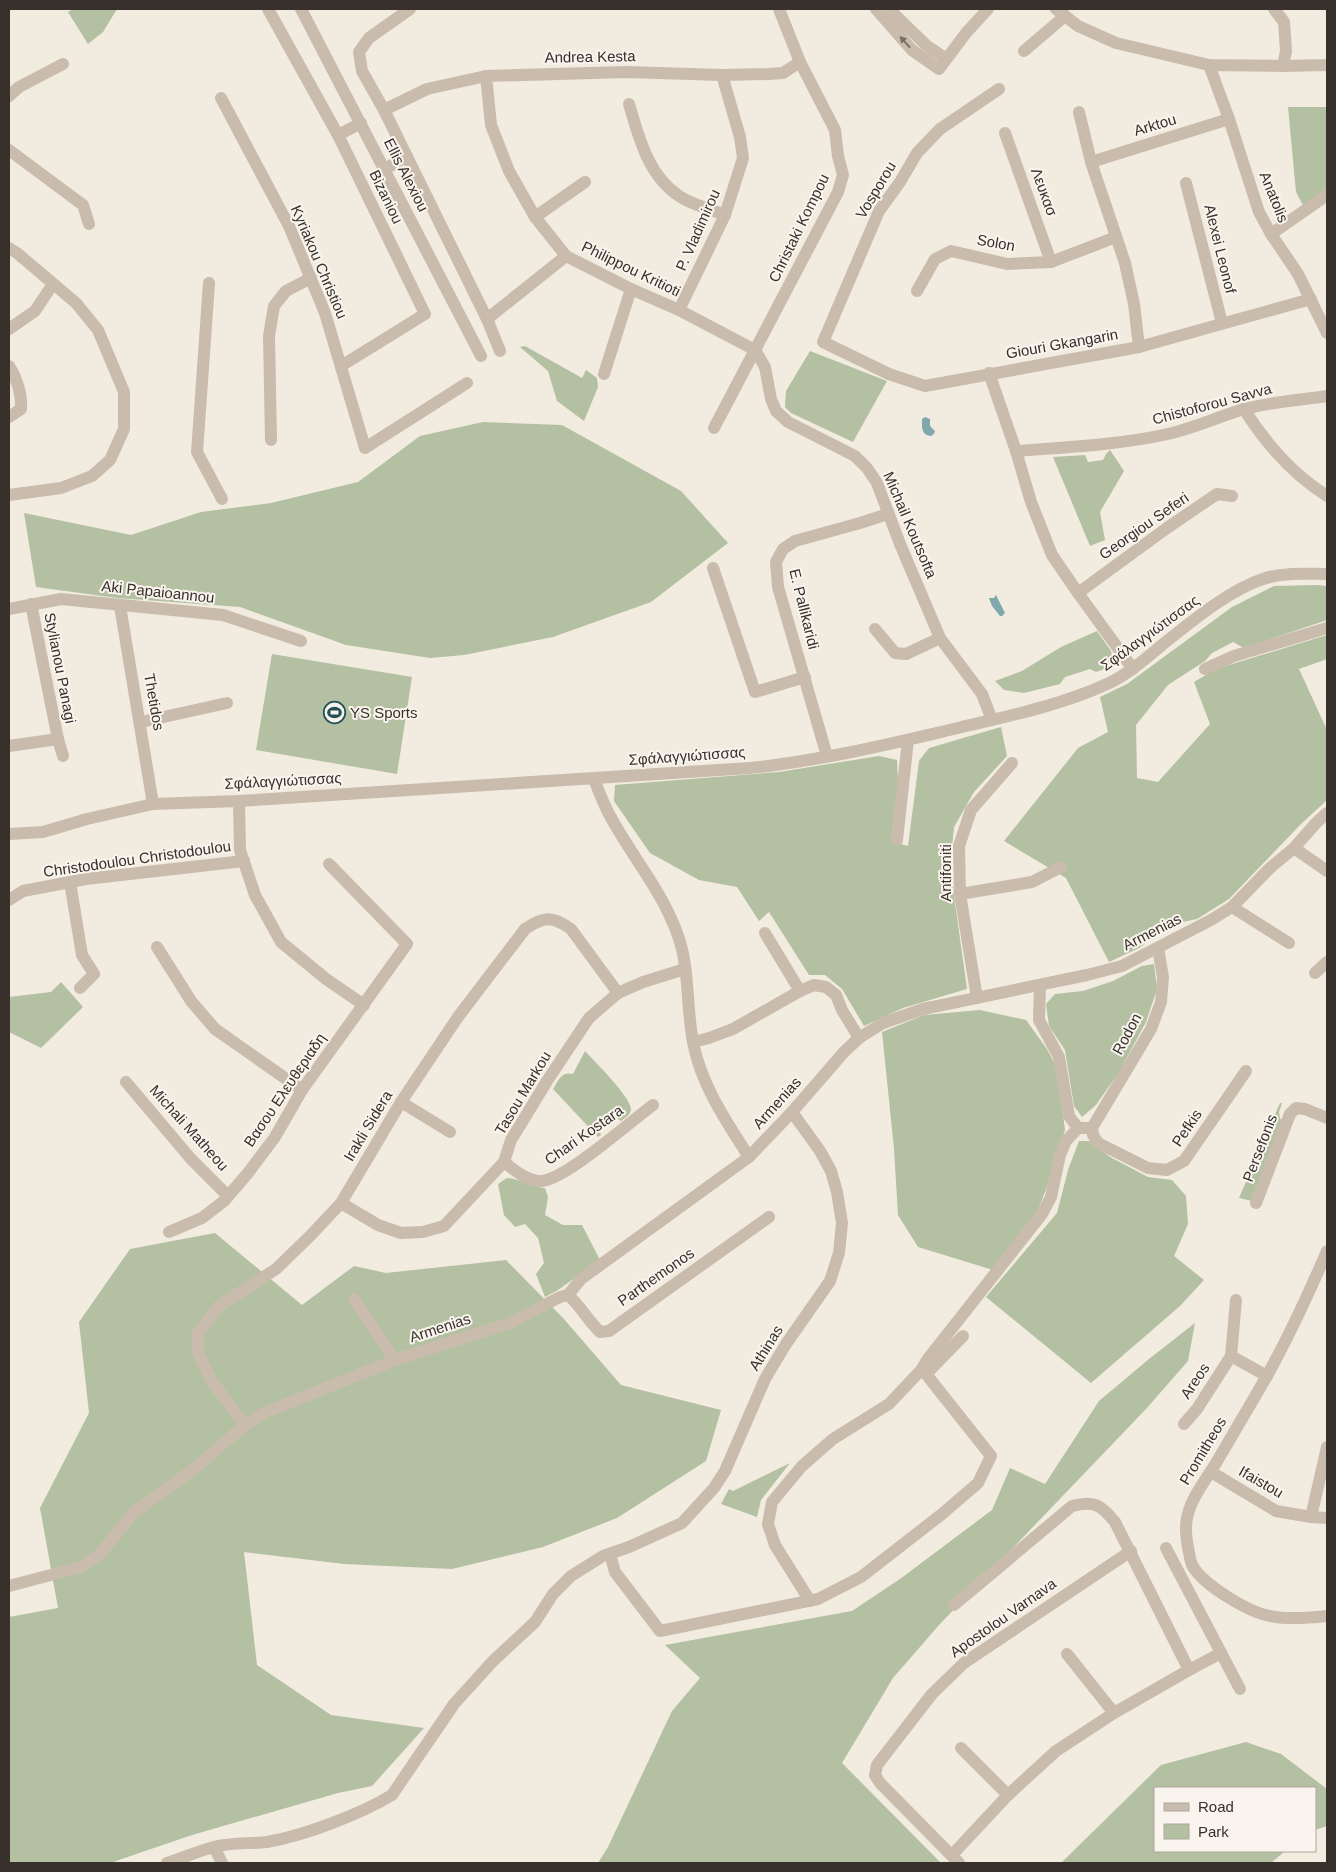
<svg xmlns="http://www.w3.org/2000/svg" width="1336" height="1872" viewBox="0 0 1336 1872" font-family="Arial,sans-serif">
<style>
.green{fill:#b3c0a1}
.water{fill:#81a8ad}
.lines{fill:none;stroke-linecap:round;stroke-linejoin:round}
.minor{stroke:#c9bcac;stroke-width:12}
.oneway{fill:#796f65}
.labels{text-anchor:middle;stroke-width:4;stroke-linejoin:round;paint-order:stroke}
.street-label{font-size:15px;fill:#38302b;stroke:#f9f4ed}
.poi-label{font-size:15px;fill:#38302b;stroke:#f9f4ed;text-anchor:start}
</style>
<rect width="100%" height="100%" fill="#f2ebe0"/>
<g class="green">
<polygon points="73,9 117,9 103,32 88,44 68,12"/>
<polygon points="1288,107 1327,107 1327,190 1304,207 1296,192"/>
<polygon points="525,346 582,378 586,370 597,378 598,387 584,421 557,401 548,371 520,347"/>
<polygon points="810,351 887,381 853,442 791,413 785,407 786,391"/>
<polygon points="483,422 562,425 681,491 728,543 651,602 553,637 464,655 430,658 346,645 240,607 117,598 36,587 24,513 131,535 201,512 271,503 358,482 420,436"/>
<polygon points="1110,450 1124,471 1100,512 1105,540 1090,546 1053,457 1085,455 1088,462 1103,460 1106,454"/>
<polygon points="1317,585 1327,586 1327,620 1244,648 1233,642 1212,653 1205,661 1168,685 1136,725 1137,778 1158,782 1210,724 1194,682 1216,669 1327,635 1327,659 1299,669 1327,730 1327,800 1301,824 1229,899 1197,919 1172,924 1139,948 1109,962 1066,878 1004,841 1078,748 1108,732 1100,697 1127,684 1232,607 1274,586"/>
<polygon points="1097,631 1111,651 1113,661 1105,669 1096,672 1090,669 1065,677 1060,684 1024,693 1004,690 995,681 1022,671 1061,647"/>
<polygon points="272,654 412,677 397,774 256,750"/>
<polygon points="1001,727 1007,756 974,792 954,827 950,867 967,989 903,1008 864,1026 842,989 825,975 809,975 769,912 759,921 737,887 699,880 650,853 614,801 615,785 779,772 879,756 897,760 898,782 891,841 908,846 919,761 929,748"/>
<polygon points="1154,964 1157,989 1146,1022 1119,1072 1096,1105 1082,1117 1074,1106 1065,1050 1049,1026 1046,1004 1055,994 1083,991 1113,981 1142,966"/>
<polygon points="61,982 83,1007 41,1048 9,1032 9,997 51,992"/>
<polygon points="980,1010 1026,1020 1047,1049 1057,1068 1065,1130 1047,1187 1036,1215 993,1270 918,1247 898,1215 894,1149 882,1032 924,1015"/>
<path d="M585 1051C595 1062 632 1098 631 1110 630 1115 625 1118 621 1121L614 1117 599 1129 601 1135 598 1137 553 1089C559 1080 561 1071 573 1074Z"/>
<polygon points="1280,1103 1282,1103 1279,1112 1280,1119 1283,1120 1252,1201 1239,1198"/>
<polygon points="1079,1141 1089,1141 1110,1157 1148,1177 1172,1180 1186,1196 1188,1224 1174,1256 1204,1280 1180,1306 1091,1383 986,1297 1057,1213 1068,1170"/>
<path d="M507 1178C520 1179 531 1187 545 1188L548 1197 545 1215 563 1225H582L600 1260 558 1290 545 1297 536 1274 544 1263 538 1238 525 1224 515 1227 504 1215 498 1184Z"/>
<polygon points="215,1233 302,1305 354,1266 386,1273 506,1260 563,1318 621,1385 721,1410 706,1461 617,1518 543,1547 452,1569 344,1564 244,1552 257,1665 331,1715 424,1728 372,1786 338,1793 192,1835 110,1863 9,1863 9,1617 58,1608 40,1508 89,1413 79,1322 130,1249"/>
<polygon points="1195,1323 1188,1361 1146,1409 939,1625 893,1678 842,1763 941,1863 598,1863 608,1847 672,1711 700,1678 665,1645 852,1611 900,1579 992,1510 1010,1468 1045,1484 1099,1401 1149,1359"/>
<polygon points="790,1463 761,1500 757,1517 721,1504 729,1489 733,1491"/>
<polygon points="1246,1742 1281,1754 1327,1789 1327,1826 1315,1830 1315,1788 1155,1788 1155,1851 1285,1851 1271,1863 1061,1863 1161,1765"/>
</g>
<g class="water">
<path d="M925 417 930 419V426L935 431 934 434 931 436C921 435 922 427 922 419Z"/>
<polygon points="996,595 1005,613 1002,616 1000,616 992,606 989,598 994,598"/>
</g>
<g class="lines">
<g class="minor">
<polyline points="268,9 338,135 425,314 341,366"/>
<polyline points="301,9 481,356"/>
<polyline points="410,9 369,38 359,52 362,71 384,110 487,319 500,351"/>
<polyline points="876,9 912,50 939,69 966,33 988,9"/>
<polyline points="889,9 927,46 945,58"/>
<polyline points="1056,9 1078,26 1116,43 1209,65 1283,66 1327,65"/>
<polyline points="1274,9 1284,22 1286,51 1283,66"/>
<polyline points="1024,51 1065,16"/>
<polyline points="1209,65 1229,119 1259,212 1271,234 1298,274 1327,333"/>
<polyline points="486,76 491,125 509,171 535,217 566,256 631,289 679,310 755,350 765,367 771,399 776,411 788,422 855,456 867,468 877,483 900,544 940,638 982,694 992,720"/>
<polyline points="999,89 940,129 917,153 900,182 879,211 823,342 889,374 925,386 1139,347 1311,299"/>
<polyline points="9,96 19,87 63,64"/>
<polyline points="221,98 289,226 325,313 365,448 467,383"/>
<path d="M629 104C639 138 648 175 679 196 692 205 711 209 725 215"/>
<polyline points="384,110 427,89 486,76 627,72 722,75 769,74 783,73 800,62"/>
<polyline points="1079,112 1091,162 1125,263 1134,304 1139,347"/>
<polyline points="1005,133 1051,262"/>
<polyline points="338,135 361,123"/>
<polyline points="9,150 83,205 89,224"/>
<polyline points="1091,162 1229,119"/>
<polyline points="385,169 407,156"/>
<polyline points="1186,183 1222,323"/>
<polyline points="535,217 585,182"/>
<polyline points="1271,234 1327,195"/>
<polyline points="9,248 17,253 76,303 98,330 124,392 124,429 110,460 92,476 61,488 9,495"/>
<polyline points="209,283 197,452 222,499"/>
<polyline points="917,291 935,259 951,251 1007,264 1051,262 1116,237"/>
<polyline points="679,310 725,215 743,158 740,137 722,75"/>
<polyline points="487,319 566,256"/>
<polyline points="9,329 35,311 53,284"/>
<path d="M9 366C17 379 22 393 21 409L9 417"/>
<polyline points="989,373 1016,451 1031,502 1052,555 1078,593 1133,669"/>
<polyline points="604,374 631,289"/>
<path d="M1244 409C1266 444 1292 474 1327 496"/>
<polyline points="714,428 838,192 843,175 838,156 835,130 800,62 779,9"/>
<polyline points="271,440 269,336 274,306 286,291 311,278"/>
<path d="M1016 451C1066 447 1118 445 1168 434 1194 428 1218 417 1244 409 1271 402 1300 400 1327 396"/>
<polyline points="713,568 755,692 805,677"/>
<polyline points="1078,593 1167,528 1217,494 1232,496"/>
<polyline points="31,604 58,739 63,756"/>
<polyline points="120,606 153,804"/>
<polyline points="9,609 61,599 223,615 301,641"/>
<polyline points="875,629 895,653 906,654 940,638"/>
<polyline points="1205,669 1234,656 1327,628"/>
<polyline points="141,722 227,703"/>
<polyline points="9,746 58,739"/>
<polyline points="827,756 778,587 776,562 783,549 795,541 860,523 888,514"/>
<path d="M594 779C598 789 602 800 607 810 628 852 661 888 677 933 690 967 686 1006 693 1042 701 1085 726 1121 749 1157"/>
<polyline points="239,801 240,850 255,895 281,942 326,979 364,1005"/>
<path d="M9 834 43 832 87 819 153 804 239 801 750 768C820 761 889 744 958 728 1008 716 1059 706 1107 684 1127 675 1145 659 1162 645 1191 622 1229 590 1263 579 1283 572 1307 574 1327 574"/>
<polyline points="897,840 908,740"/>
<polyline points="1294,848 1327,871"/>
<polyline points="70,882 82,955 94,974 80,988"/>
<polyline points="960,894 1032,882 1061,867"/>
<polyline points="9,900 23,891 86,879 244,861"/>
<polyline points="1232,907 1289,943"/>
<polyline points="765,933 800,991"/>
<polyline points="157,947 191,1001 215,1029 302,1090"/>
<polyline points="1315,973 1327,962"/>
<polyline points="1040,985 1039,1020 1059,1057 1069,1116 1078,1128"/>
<polyline points="977,998 960,894 959,846 971,810 1012,763"/>
<polyline points="693,1042 709,1038 733,1029 800,991 814,985 826,987 836,995 842,1010 859,1038"/>
<polyline points="126,1082 191,1159 228,1196"/>
<polyline points="401,1102 450,1132"/>
<polyline points="1092,1128 1093,1135 1098,1143 1148,1168 1167,1170 1184,1161 1246,1071"/>
<polyline points="1092,1128 1151,1029 1161,1002 1163,977 1158,948"/>
<path d="M504 1162C514 1170 528 1182 542 1181 567 1178 630 1122 653 1105"/>
<polyline points="341,1203 378,1225 401,1233 423,1232 444,1226 504,1162 511,1140 547,1081 589,1018 618,993 643,982 685,969"/>
<polyline points="1256,1203 1290,1114 1296,1108 1305,1109 1327,1118"/>
<polyline points="169,1232 202,1218 224,1201 248,1173 275,1137 302,1090 407,944 329,864"/>
<path d="M1327 1251C1309 1293 1290 1334 1268 1374 1251 1404 1233 1434 1216 1463 1203 1485 1185 1504 1186 1531 1186 1538 1190 1560 1192 1565 1203 1585 1248 1612 1270 1616 1288 1620 1309 1618 1327 1616"/>
<path d="M568 1295C581 1306 588 1321 600 1332L609 1331 769 1217"/>
<polyline points="354,1299 395,1360"/>
<polyline points="1231,1356 1267,1376"/>
<polyline points="927,1373 963,1336"/>
<polyline points="1184,1424 1197,1409 1231,1356 1236,1300"/>
<path d="M245 1425 213 1383 198 1353V1333L219 1306 276 1269 311 1235 341 1203 401 1102 458 1017 525 929C544 916 553 916 571 929L618 993"/>
<polyline points="1211,1472 1276,1511 1311,1517 1327,1518"/>
<polyline points="1311,1517 1327,1447"/>
<polyline points="1166,1548 1240,1689"/>
<polyline points="610,1554 615,1572 660,1631 818,1599 861,1577 942,1514 978,1483 991,1456 922,1369"/>
<polyline points="9,1586 81,1567 100,1554 134,1512 193,1470 245,1425 264,1413 395,1360 510,1323 560,1297 568,1295 581,1279 749,1157 792,1112 844,1052 859,1038 883,1023 923,1009 1087,975 1122,966 1211,920 1232,907 1270,868 1294,848 1316,823 1327,813"/>
<polyline points="810,1601 775,1545 768,1524 772,1502 802,1466 833,1439 889,1404 922,1369 927,1360 1042,1214 1051,1197 1060,1155 1066,1141 1078,1128 1092,1128"/>
<path d="M954 1605 1072 1506C1094 1500 1101 1505 1115 1522L1189 1670"/>
<polyline points="1067,1654 1114,1713"/>
<polyline points="961,1748 1008,1795"/>
<polyline points="214,1847 222,1863"/>
<polyline points="952,1855 1008,1795 1056,1751 1114,1713 1189,1670 1221,1653"/>
<path d="M167 1863C183 1858 198 1851 214 1847 231 1842 249 1844 267 1842 303 1836 361 1814 392 1795L454 1704 493 1661 535 1622 553 1594 571 1576 603 1556 629 1547 682 1523 714 1488 725 1471 765 1379 786 1344 830 1281 839 1253 842 1223 837 1192 831 1171 820 1151 792 1112"/>
<polyline points="959,1863 880,1783 875,1775 877,1765 932,1694 964,1663 1131,1551"/>
</g>
</g>
<defs><path id="oneway-solid" d="M-6-.8H1V-3.2L6.5 0L1 3.2V.8H-6Z" transform="scale(1.25)"/></defs>
<use class="oneway" href="#oneway-solid" transform="translate(905 42) rotate(-132)"/>
<defs>
<symbol id="stadium-ring" viewBox="-11 -11 22 22"><circle r="9.5" fill="#f9f4ed" stroke="#225057" stroke-width="1.5"/><path d="M0-5a6.5 5 0 1 0 0 10a6.5 5 0 1 0 0-10ZM-3.5-1.8h7v3.6h-7Z" fill="#225057"/></symbol>
</defs>
<g fill-rule="evenodd">
<use href="#stadium-ring" x="322" y="700" width="25" height="25"/>
</g>
<g class="labels">
<g class="street-label">
<text transform="translate(590 57) rotate(-1)" y="5">Andrea Kesta</text>
<text transform="translate(1155 125) rotate(-17)" y="5">Arktou</text>
<text transform="translate(406 175) rotate(63)" y="5">Ellis Alexiou</text>
<text transform="translate(876 190) rotate(-59)" y="5">Vosporou</text>
<text transform="translate(1044 192) rotate(70)" y="5">Λευκασ</text>
<text transform="translate(386 197) rotate(64)" y="5">Bizaniou</text>
<text transform="translate(1274 197) rotate(68)" y="5">Anatolis</text>
<text transform="translate(799 228) rotate(-64)" y="5">Christaki Kompou</text>
<text transform="translate(698 230) rotate(-66)" y="5">P. Vladimirou</text>
<text transform="translate(996 243) rotate(10)" y="5">Solon</text>
<text transform="translate(1220 249) rotate(76)" y="5">Alexei Leonof</text>
<text transform="translate(319 262) rotate(67)" y="5">Kyriakou Christiou</text>
<text transform="translate(631 269) rotate(26)" y="5">Philippou Kritioti</text>
<text transform="translate(1062 344) rotate(-10)" y="5">Giouri Gkangarin</text>
<text transform="translate(1212 404) rotate(-15)" y="5">Chistoforou Savva</text>
<text transform="translate(910 525) rotate(67)" y="5">Michail Koutsofta</text>
<text transform="translate(1144 526) rotate(-35)" y="5">Georgiou Seferi</text>
<text transform="translate(158 592) rotate(6)" y="5">Aki Papaioannou</text>
<text transform="translate(804 609) rotate(76)" y="5">E. Pallikaridi</text>
<text transform="translate(1150 633) rotate(-36)" y="5">Σφάλαγγιώτισσας</text>
<text transform="translate(60 668) rotate(79)" y="5">Stylianou Panagi</text>
<text transform="translate(154 702) rotate(80)" y="5">Thetidos</text>
<text transform="translate(687 756) rotate(-4)" y="5">Σφάλαγγιώτισσας</text>
<text transform="translate(283 781) rotate(-3)" y="5">Σφάλαγγιώτισσας</text>
<text transform="translate(137 859) rotate(-8)" y="5">Christodoulou Christodoulou</text>
<text transform="translate(946 873) rotate(-90)" y="5">Antifoniti</text>
<text transform="translate(1152 932) rotate(-27)" y="5">Armenias</text>
<text transform="translate(1127 1034) rotate(-62)" y="5">Rodon</text>
<text transform="translate(285 1090) rotate(-56)" y="5">Βασου Ελευθεριαδη</text>
<text transform="translate(523 1093) rotate(-59)" y="5">Tasou Markou</text>
<text transform="translate(777 1103) rotate(-48)" y="5">Armenias</text>
<text transform="translate(368 1126) rotate(-59)" y="5">Irakli Sidera</text>
<text transform="translate(189 1128) rotate(48)" y="5">Michali Matheou</text>
<text transform="translate(1187 1128) rotate(-56)" y="5">Pefkis</text>
<text transform="translate(584 1135) rotate(-35)" y="5">Chari Kostara</text>
<text transform="translate(1260 1148) rotate(-69)" y="5">Persefonis</text>
<text transform="translate(656 1277) rotate(-35)" y="5">Parthemonos</text>
<text transform="translate(440 1328) rotate(-18)" y="5">Armenias</text>
<text transform="translate(766 1348) rotate(-58)" y="5">Athinas</text>
<text transform="translate(1195 1381) rotate(-56)" y="5">Areos</text>
<text transform="translate(1203 1451) rotate(-59)" y="5">Promitheos</text>
<text transform="translate(1261 1482) rotate(30)" y="5">Ifaistou</text>
<text transform="translate(1003 1618) rotate(-35)" y="5">Apostolou Varnava</text>
</g>
<g class="poi-label">
<text x="350" y="718">YS Sports</text>
</g>
</g>
<rect width="1336" height="1872" fill="none" stroke="#38302b" stroke-width="20"/>
<rect x="1154" y="1787" width="162" height="65" fill="#f9f4ed" stroke="#aca69f"/>
<rect x="1164" y="1803" width="25" height="8" fill="#c9bcac" stroke="#aca69f"/>
<text x="1198" y="1812" font-size="15" fill="#38302b">Road</text>
<rect x="1164" y="1824" width="25" height="15" fill="#b3c0a1" stroke="#aca69f"/>
<text x="1198" y="1837" font-size="15" fill="#38302b">Park</text>
</svg>
